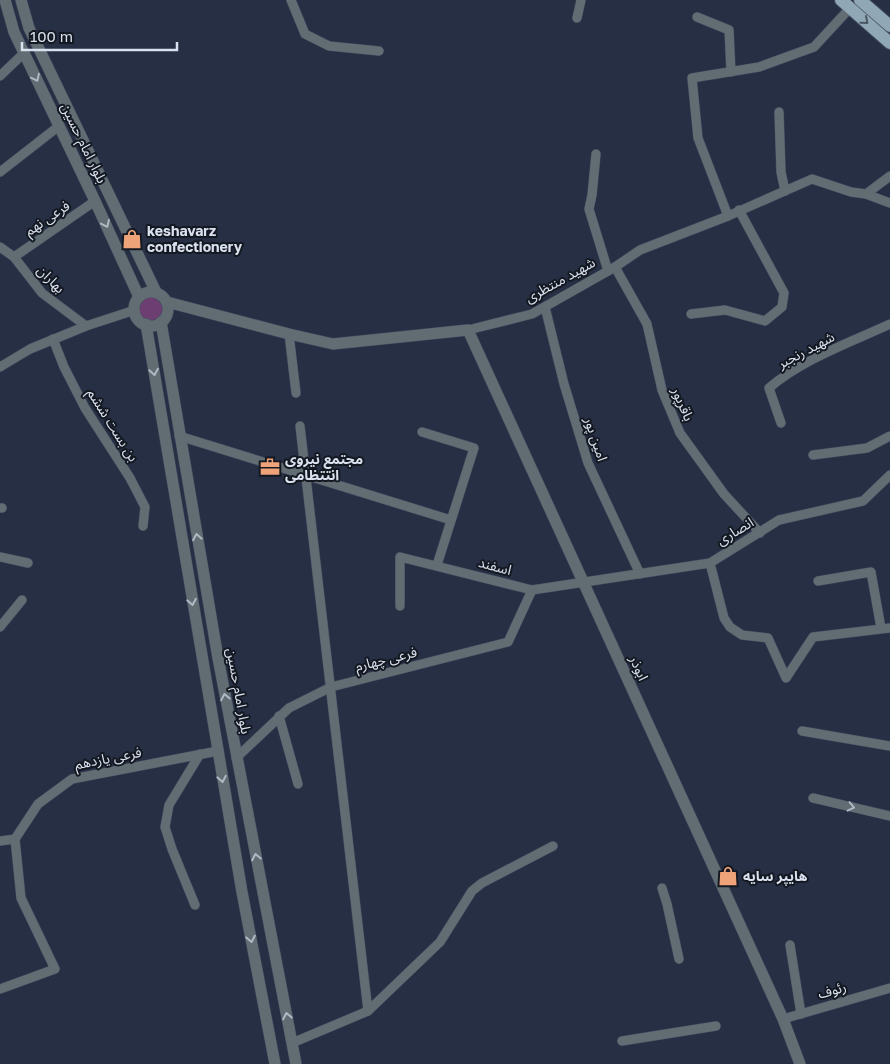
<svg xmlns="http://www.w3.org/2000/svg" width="890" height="1064" viewBox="0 0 890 1064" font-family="'Golos Text','Noto Sans Arabic',sans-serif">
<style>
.green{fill:#6c3e71}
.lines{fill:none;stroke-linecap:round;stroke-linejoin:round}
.minor-casing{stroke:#434b5f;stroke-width:10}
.tertiary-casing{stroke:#434b5f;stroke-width:12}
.primary-casing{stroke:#434b5f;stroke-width:14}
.minor{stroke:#616c73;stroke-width:9}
.tertiary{stroke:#616c73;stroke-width:11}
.primary{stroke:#90a7b6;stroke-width:12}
.oneway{stroke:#4b5864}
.oneway2{stroke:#b0b8c3}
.labels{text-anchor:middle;stroke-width:4;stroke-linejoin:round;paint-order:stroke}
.street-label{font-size:14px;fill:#dae1ee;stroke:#131821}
.poi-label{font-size:14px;font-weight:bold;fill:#dae1ee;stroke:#131821;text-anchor:start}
</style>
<rect width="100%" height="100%" fill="#262f44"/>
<circle class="green" cx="151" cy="309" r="14"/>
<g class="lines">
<defs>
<g id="minor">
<polyline points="291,0 305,34 329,46 379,51"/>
<polyline points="697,17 729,30 731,72"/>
<polyline points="577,18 581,0"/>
<polyline points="0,76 24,53"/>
<polyline points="779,112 781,172 785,191"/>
<polyline points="596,154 592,195 589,209 608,271"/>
<polyline points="0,172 59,126"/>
<polyline points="866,194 890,176"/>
<polyline points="728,216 698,138 692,78 759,67 814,47 850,8"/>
<polyline points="0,247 14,257 42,293 86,326"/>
<polyline points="14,257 95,201"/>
<polyline points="615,267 647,324 662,390 680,433 724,494 760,533"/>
<polyline points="545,307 564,384 588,463 640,574"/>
<polyline points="691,314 725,310 765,321 782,307 784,293 739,210"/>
<polyline points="468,330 532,314 615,267 640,250 728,216 812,179 851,192 866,194 890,203"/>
<polyline points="289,334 296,393"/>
<polyline points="53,339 64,367 85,408 130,478 145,507 143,526"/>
<polyline points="0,367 30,349 86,326 135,310"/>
<path d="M781 423 769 388C803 359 849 343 890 324"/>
<polyline points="300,426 368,1011"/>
<polyline points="422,432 474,448 437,565"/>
<polyline points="179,436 451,520"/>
<polyline points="813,455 867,448 890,436"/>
<polyline points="0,508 2,508"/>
<polyline points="0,557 28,563"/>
<polyline points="710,563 724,618 730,627 742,635 768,638 786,678 813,637 890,628"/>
<polyline points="818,581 871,572 881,628"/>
<polyline points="400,606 400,557 532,590 710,563 779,520 863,501 890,475"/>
<polyline points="0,627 22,600"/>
<polyline points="279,716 298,784"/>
<polyline points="802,731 890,746"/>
<polyline points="236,758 289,708 331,687 508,642 532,590"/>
<polyline points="813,798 890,816"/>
<polyline points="0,841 15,839 38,804 72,779 218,751"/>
<polyline points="662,888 667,904 679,959"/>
<polyline points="195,905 172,849 165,827 169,805 200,754"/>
<polyline points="790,945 801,1014"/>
<polyline points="0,989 55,969 21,898 15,839"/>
<polyline points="783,1019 890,988"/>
<polyline points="622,1041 716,1026"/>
<polyline points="292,1043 368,1011 440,942 472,891 482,883 553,846"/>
</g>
<g id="tertiary">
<polyline points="5,0 14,32 95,201 139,297"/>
<polyline points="21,0 29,28 156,292"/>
<circle cx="151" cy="309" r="17"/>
<polyline points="167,302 289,334 333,344 468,330 783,1019 800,1064"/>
<polyline points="161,322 218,658 296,1064"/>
<polyline points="146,324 242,892 275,1064"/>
</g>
<g id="primary">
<polyline points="841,0 890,43"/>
<polyline points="860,0 890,26"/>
</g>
</defs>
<use href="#minor" class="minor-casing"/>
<use href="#tertiary" class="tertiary-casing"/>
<use href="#primary" class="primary-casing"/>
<use href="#minor" class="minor"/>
<use href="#tertiary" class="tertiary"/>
<use href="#primary" class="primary"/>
</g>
<defs><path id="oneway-chevron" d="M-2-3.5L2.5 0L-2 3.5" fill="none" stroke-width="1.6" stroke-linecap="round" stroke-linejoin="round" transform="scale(1.25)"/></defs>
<use class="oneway" href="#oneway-chevron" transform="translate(865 21) rotate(41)"/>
<g class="oneway2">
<use href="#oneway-chevron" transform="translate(36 78) rotate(64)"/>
<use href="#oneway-chevron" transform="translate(106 224) rotate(65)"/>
<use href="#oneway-chevron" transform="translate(154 372) rotate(81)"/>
<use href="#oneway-chevron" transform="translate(197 537) rotate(-100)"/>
<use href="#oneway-chevron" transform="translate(192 602) rotate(80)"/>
<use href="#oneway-chevron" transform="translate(225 697) rotate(-101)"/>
<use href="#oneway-chevron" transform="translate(222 779) rotate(80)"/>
<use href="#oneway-chevron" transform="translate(851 807) rotate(13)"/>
<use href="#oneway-chevron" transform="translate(256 857) rotate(-101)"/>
<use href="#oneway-chevron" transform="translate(251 939) rotate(79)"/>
<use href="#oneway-chevron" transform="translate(287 1016) rotate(-101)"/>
</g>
<defs>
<symbol id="shop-bare" viewBox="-9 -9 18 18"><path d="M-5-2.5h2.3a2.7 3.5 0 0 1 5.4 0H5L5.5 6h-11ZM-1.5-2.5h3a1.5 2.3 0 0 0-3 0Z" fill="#efa378" stroke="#131821" stroke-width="2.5" paint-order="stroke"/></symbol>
<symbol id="office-bare" viewBox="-9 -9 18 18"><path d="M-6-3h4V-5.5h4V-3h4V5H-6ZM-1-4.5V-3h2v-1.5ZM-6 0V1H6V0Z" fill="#efa378" stroke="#131821" stroke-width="2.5" paint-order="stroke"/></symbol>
</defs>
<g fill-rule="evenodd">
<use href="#shop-bare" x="118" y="225" width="28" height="28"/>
<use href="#office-bare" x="256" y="453" width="28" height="28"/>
<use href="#shop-bare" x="714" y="862" width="28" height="28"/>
</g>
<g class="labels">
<g class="street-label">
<text transform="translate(84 143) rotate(64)" y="5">بلوار امام حسین</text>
<text transform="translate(47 218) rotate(-34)" y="5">فرعی نهم</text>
<text transform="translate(51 279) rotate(45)" y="5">بهاران</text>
<text transform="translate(560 280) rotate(-29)" y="5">شهید منتظری</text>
<text transform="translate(806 350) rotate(-28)" y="5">شهید رنجبر</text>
<text transform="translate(683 404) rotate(67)" y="5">باقرپور</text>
<text transform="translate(113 425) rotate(58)" y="5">بن بست ششم</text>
<text transform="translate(596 439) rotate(72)" y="5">امین پور</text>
<text transform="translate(735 531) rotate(-31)" y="5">انصاری</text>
<text transform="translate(495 566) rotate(15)" y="5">اسفند</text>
<text transform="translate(386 659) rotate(-14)" y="5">فرعی چهارم</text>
<text transform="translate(639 668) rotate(66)" y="5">ابوذر</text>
<text transform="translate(239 691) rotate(80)" y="5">بلوار امام حسین</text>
<text transform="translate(108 758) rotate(-11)" y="5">فرعی یازدهم</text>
<text transform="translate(832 990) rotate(-16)" y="5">رئوف</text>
</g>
<g class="poi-label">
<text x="147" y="236">keshavarz<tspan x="147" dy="16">confectionery</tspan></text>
<text x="285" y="464">مجتمع نیروی<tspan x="285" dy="16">انتتظامی</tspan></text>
<text x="743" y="881">هایپر‌ سایه</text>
</g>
</g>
<path d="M22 42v8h155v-8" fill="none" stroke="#dae1ee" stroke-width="2.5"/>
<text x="30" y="42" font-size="15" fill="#dae1ee" stroke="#131821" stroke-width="4" paint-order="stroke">100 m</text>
</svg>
